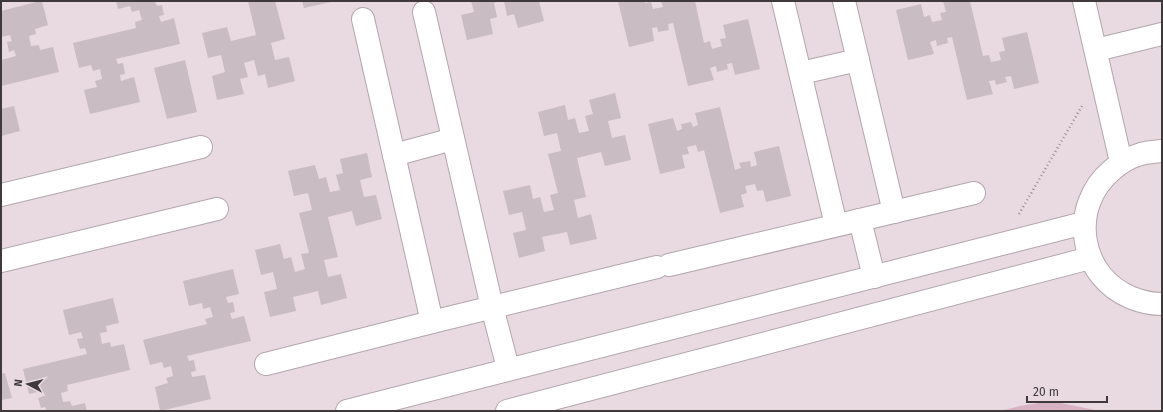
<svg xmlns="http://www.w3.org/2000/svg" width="1163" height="412" viewBox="0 0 1163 412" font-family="'Fira Sans',sans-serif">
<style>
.green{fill:#d7b2c3}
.building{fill:#c9bcc2}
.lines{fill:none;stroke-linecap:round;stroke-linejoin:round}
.minor-casing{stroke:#b3a6ac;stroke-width:24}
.path{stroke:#968c90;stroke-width:2.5;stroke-dasharray:1 3;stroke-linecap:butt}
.minor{stroke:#fff;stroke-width:22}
</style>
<rect width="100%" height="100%" fill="#e8dae0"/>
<polygon class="green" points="1051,401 1100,411 1001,411 1020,406"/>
<g class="building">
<polygon points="40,1 42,1 48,25 35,29 36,34 29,36 31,46 39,45 40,50 53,47 59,72 1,86 1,60 16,56 14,50 9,52 7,42 12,41 10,35 1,37 1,11"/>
<polygon points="116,1 155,1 157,6 162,5 164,15 159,16 161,22 174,18 180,44 116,59 118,64 123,63 125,74 120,75 121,81 134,77 140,102 90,114 84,90 97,87 95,81 102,79 100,69 93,71 91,65 79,68 73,43 136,28 135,22 142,20 139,10 132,12 130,6 118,9"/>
<polygon points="248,1 275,1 285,39 271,43 275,60 289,57 295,81 268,88 265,74 258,76 254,60 244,63 248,77 240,79 244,94 217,100 212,76 225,72 221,55 208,58 202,33 227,27 231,41 256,35"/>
<polygon points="302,1 331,1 331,2 304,8"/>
<polygon points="471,1 498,1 494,3 497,17 490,19 493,34 467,40 461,15 474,12"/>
<polygon points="504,1 539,1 544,21 518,28 514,14 507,16"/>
<polygon points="618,1 645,1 645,3 651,2 653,9 663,7 661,1 695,1 704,43 710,41 712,49 722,46 720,39 726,38 723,25 748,19 760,69 735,75 732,63 727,64 728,69 717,72 716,66 710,68 714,80 688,86 673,23 668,24 669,30 658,32 657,27 652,28 654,41 629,47"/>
<polygon points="943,1 970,1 983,56 989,55 991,62 1001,60 999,52 1005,51 1002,38 1027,32 1039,83 1014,89 1011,76 1005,77 1007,82 996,85 995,80 989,81 993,94 967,100 952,37 947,38 948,43 937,46 936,40 930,42 934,54 908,60 896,10 921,4 924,17 930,15 932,22 942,20 940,13 946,12"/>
<polygon points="185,60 197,112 167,119 154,68"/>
<polygon points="615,93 621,118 608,121 612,138 625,135 631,160 605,166 601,152 577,158 586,197 574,200 578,218 591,214 597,239 570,245 567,232 542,237 545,251 519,258 513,233 526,230 522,212 509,215 503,191 530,185 533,199 540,197 544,212 554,210 550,195 558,193 548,154 561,151 557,133 544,136 538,112 565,105 568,120 575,118 579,133 589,131 585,116 593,114 589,100"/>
<polygon points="14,106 20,131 1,136 1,109"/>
<polygon points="720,107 735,170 741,168 739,163 750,161 751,167 757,165 754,152 779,146 791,196 766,202 763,190 757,191 755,184 745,186 747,193 741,195 744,207 720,213 704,150 698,152 696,145 687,147 689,154 682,155 685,168 660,174 648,124 673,118 677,131 682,129 681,124 682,124 691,122 693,127 698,125 695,113"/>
<polygon points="367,153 372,177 360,180 364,197 376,195 382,219 356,226 352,211 328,217 338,257 324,260 328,277 341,274 347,298 321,305 318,291 293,297 296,311 270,317 264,292 277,289 273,272 261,275 255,250 280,244 284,259 291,257 295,272 305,269 301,254 309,253 299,213 312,210 308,193 294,196 288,171 315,165 319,179 326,177 330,192 340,190 336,175 343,173 340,159"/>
<polygon points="233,269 239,294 226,297 228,303 233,302 235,312 230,313 232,319 244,316 251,341 187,356 189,361 194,360 196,371 191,372 192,377 205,375 211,399 160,411 155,387 168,383 166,378 173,376 171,366 164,368 162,362 150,365 143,340 207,324 205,319 213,317 210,307 203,309 202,303 189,306 183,281"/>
<polygon points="113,298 119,323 106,326 107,332 100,333 102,344 110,342 111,347 124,344 130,370 67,385 68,391 61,393 63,402 70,401 72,406 85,403 87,411 47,411 45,407 41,408 38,398 44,396 42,391 29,394 23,369 87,354 85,348 80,349 77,339 83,338 81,332 69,335 63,310"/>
<polygon points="5,373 12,398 1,400 1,374"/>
</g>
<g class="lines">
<defs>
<g id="minor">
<polyline points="783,1 836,225"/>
<polyline points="844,1 894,212"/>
<polyline points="1084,1 1121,162"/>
<polyline points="424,12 492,307 508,368"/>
<polyline points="363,19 432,322"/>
<polyline points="1096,50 1162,34"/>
<polyline points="801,73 858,60"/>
<path d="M1162 151C1155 152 1147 152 1141 154 1130 157 1120 163 1112 170 1068 207 1079 277 1132 298 1142 302 1152 304 1162 304"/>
<polyline points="394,155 453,139"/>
<polyline points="1,195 201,147"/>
<polyline points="860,220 874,277"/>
<polyline points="1,261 217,209"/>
<polyline points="669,265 974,193"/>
<polyline points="266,364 432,322 657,267"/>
<path d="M347 411C592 347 838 286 1084 223"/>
<polyline points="507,411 1090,258"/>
</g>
</defs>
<use href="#minor" class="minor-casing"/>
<polyline class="path" points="1019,214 1082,106"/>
<use href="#minor" class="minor"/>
</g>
<rect width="1163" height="412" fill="none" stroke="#3f393c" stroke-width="4"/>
<g transform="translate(28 384) rotate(277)" stroke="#e8dae0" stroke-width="3" paint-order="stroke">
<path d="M0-3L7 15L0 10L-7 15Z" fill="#3f393c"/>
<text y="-6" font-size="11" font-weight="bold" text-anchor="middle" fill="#3f393c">N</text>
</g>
<path d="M1027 396v6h80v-6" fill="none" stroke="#3f393c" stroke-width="2"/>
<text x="1033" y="396" font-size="12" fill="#3f393c" stroke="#e8dae0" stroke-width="3" paint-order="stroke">20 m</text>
</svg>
